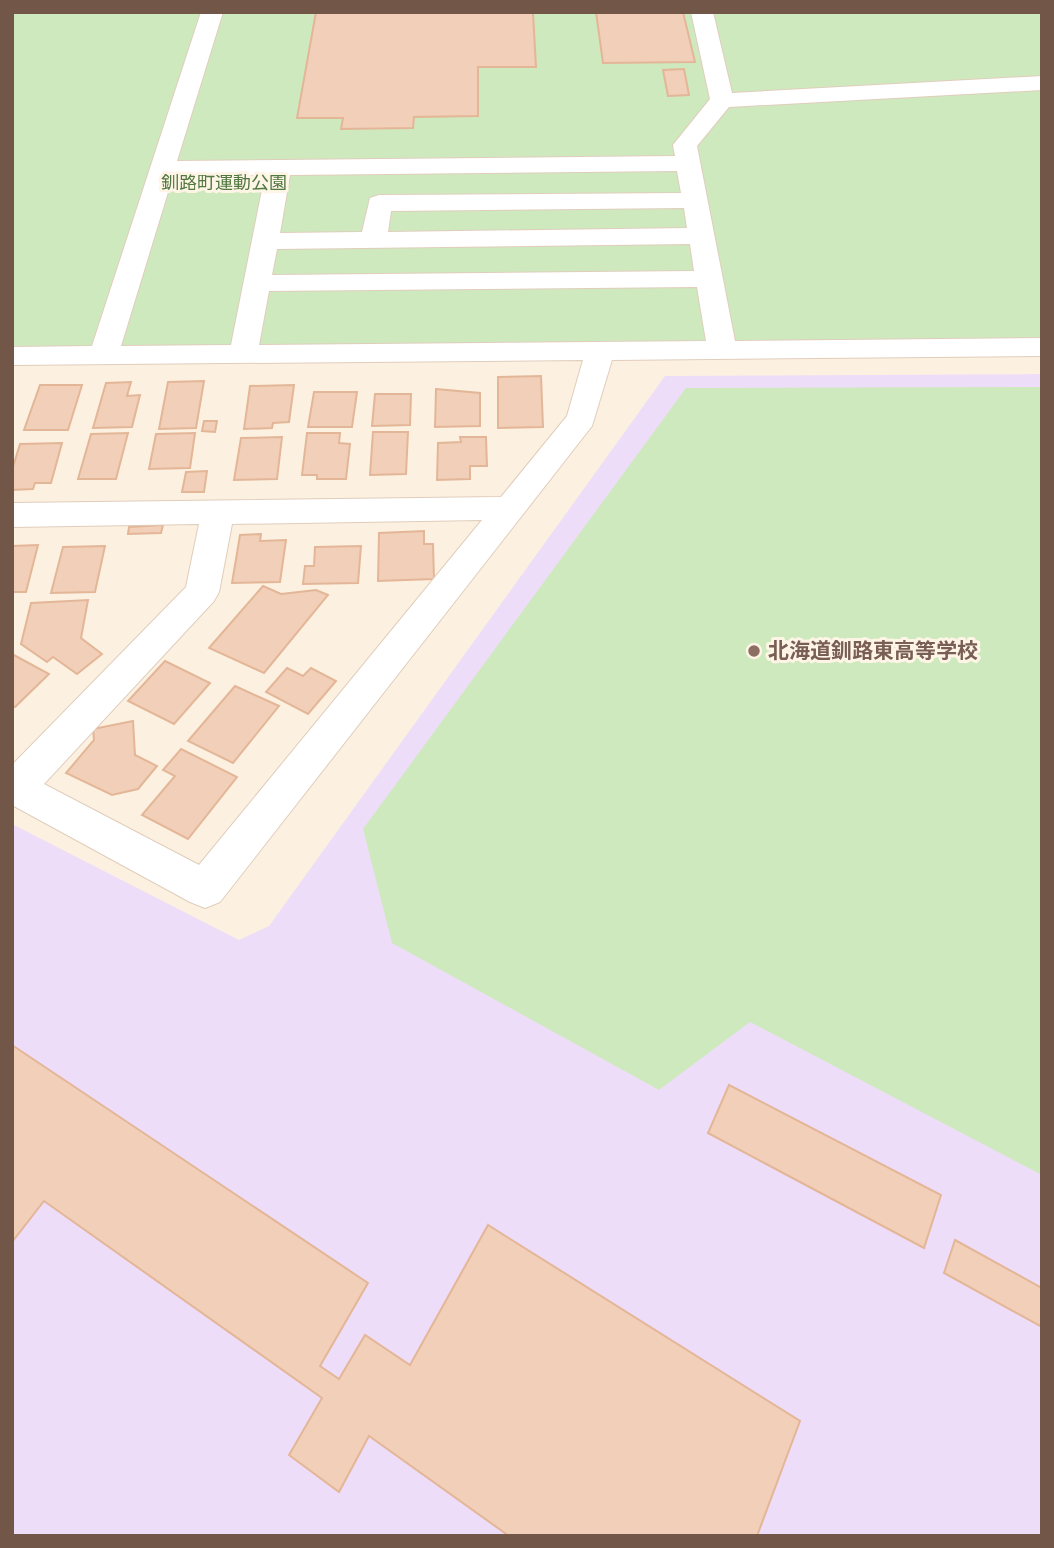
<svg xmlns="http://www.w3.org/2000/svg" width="1054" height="1548" viewBox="0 0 1054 1548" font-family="Figtree,'Noto Sans JP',sans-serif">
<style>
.education{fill:#eeddf8}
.green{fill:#cfe9bf}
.building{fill:#f1cfb8;stroke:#e4b698;stroke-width:2}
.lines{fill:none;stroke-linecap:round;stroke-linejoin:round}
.minor-casing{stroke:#e0cdbc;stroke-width:2}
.minor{fill:#fff;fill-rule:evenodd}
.education-dot{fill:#8d6e63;stroke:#fff5e6;stroke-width:2.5}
.labels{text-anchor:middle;stroke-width:6;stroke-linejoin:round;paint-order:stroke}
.far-park-label{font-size:18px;fill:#507840;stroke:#fff5e6}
.education-label{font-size:21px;font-weight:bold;fill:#785e54;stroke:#fff5e6;text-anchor:start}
</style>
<rect width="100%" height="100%" fill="#fcf1e0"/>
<polygon class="education" points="1042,374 1042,1536 12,1536 12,824 239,940 269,926 665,376"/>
<g class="green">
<polygon points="12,12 1042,12 1042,347 12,356"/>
<polygon points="1042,387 1042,1175 750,1022 659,1090 392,943 363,829 686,388"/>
</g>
<g class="building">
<polygon points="316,12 533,13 536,67 478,67 478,116 414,117 413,128 341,129 343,118 297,118"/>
<polygon points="596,12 683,12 695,62 603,63"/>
<polygon points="684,69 689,95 668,96 663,70"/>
<polygon points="541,376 543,427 498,428 498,377"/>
<polygon points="204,381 196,428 159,429 168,382"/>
<polygon points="131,382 127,396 140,395 132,427 93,428 106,383"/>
<polygon points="40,385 82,385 68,430 24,430"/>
<polygon points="294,385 289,422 273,423 272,428 244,429 250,386"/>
<polygon points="436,389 480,393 480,426 435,427"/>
<polygon points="314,392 357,392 352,427 308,427"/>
<polygon points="375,394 411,394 410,425 372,426"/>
<polygon points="204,421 217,421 215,432 202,431"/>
<polygon points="373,432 408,432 406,474 370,475"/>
<polygon points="128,433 116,479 78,479 91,434"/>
<polygon points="195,433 190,468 149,469 156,434"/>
<polygon points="307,433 340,433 339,443 350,444 346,479 317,479 317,475 302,475"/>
<polygon points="282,437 277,479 234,480 241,438"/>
<polygon points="460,437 486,437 487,466 470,466 470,479 437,480 438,443 461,442"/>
<polygon points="62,443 51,483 35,483 33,489 12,490 12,470 20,444"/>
<polygon points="207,471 204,492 182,492 186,472"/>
<polygon points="163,525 161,533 128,534 129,527"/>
<polygon points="424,531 424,544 433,544 434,579 378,581 379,533"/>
<polygon points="261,534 260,541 286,540 280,582 232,583 240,535"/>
<polygon points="38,545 26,592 12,592 12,546"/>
<polygon points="105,546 95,592 51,593 63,547"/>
<polygon points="361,546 358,583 303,584 305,566 314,566 315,547"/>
<polygon points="263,586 281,594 316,590 328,595 264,673 209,648"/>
<polygon points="88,600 81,638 102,654 77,674 53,657 47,662 21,644 31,603"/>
<polygon points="12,654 49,674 15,707 12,706"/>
<polygon points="165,661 210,683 174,724 128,701"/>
<polygon points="287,668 303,676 311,668 336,681 308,714 266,692"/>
<polygon points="235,686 279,706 233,763 188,741"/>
<polygon points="133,721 135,755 157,766 138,789 112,795 66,773 94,740 93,729"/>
<polygon points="181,749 237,777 188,839 142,815 175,776 163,770"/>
<polygon points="12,1045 368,1283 320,1366 339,1379 365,1335 410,1365 488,1225 800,1421 757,1536 509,1536 369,1436 339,1492 289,1455 322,1398 44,1201 12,1242"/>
<polygon points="729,1085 941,1195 924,1248 708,1133"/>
<polygon points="955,1240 1042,1288 1042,1327 944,1273"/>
</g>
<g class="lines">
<defs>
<path id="minor" d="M201 12H223L177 161 675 156 673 145 710 99 691 12H713L732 93 1042 76V90L729 107 697 146 735 341 1042 338V356L612 360 592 426 220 902 205 908 190 902 12 805V765L186 587 199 524 12 527V503L501 497 567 416 583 360 12 365V347L92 346ZM677 171 681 193 379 195 370 198 362 232 280 233 290 175ZM265 175 231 345 121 346 173 176ZM684 208 687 228 388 232 391 211ZM690 244 694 271 272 275 277 249ZM697 287 706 341 259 345 269 291ZM482 520 199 865 44 784 214 601 219 592 232 524Z"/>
</defs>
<use href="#minor" class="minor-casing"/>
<use href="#minor" class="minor"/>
</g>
<circle class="education-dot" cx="754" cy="651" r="7"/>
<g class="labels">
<g class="far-park-label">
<text x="224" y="189">釧路町運動公園</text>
</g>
<g class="education-label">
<text x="768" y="658">北海道釧路東高等学校</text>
</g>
</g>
<rect width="1054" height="1548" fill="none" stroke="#725748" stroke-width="28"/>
</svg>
